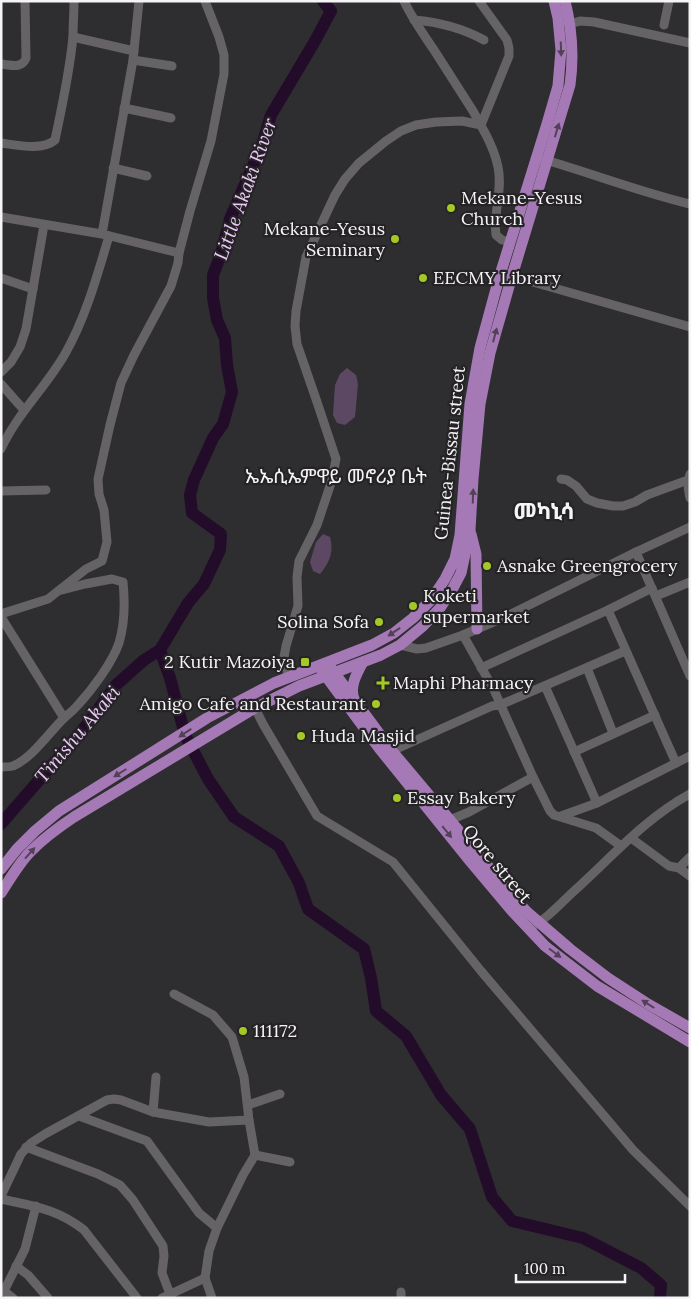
<svg xmlns="http://www.w3.org/2000/svg" width="691" height="1299" viewBox="0 0 691 1299" font-family="Lora,'Noto Sans Ethiopic',serif">
<style>
.green{fill:#5d4864}
.lines{fill:none;stroke-linecap:round;stroke-linejoin:round}
.river{stroke:#230c2a;stroke-width:12}
.minor{stroke:#656365;stroke-width:9}
.major{stroke:#a579b5;stroke-width:11}
.oneway{fill:#524157}
.poi-dot{fill:#a4c825;stroke:#252325;stroke-width:2}
.labels{text-anchor:middle;stroke-width:4.5;stroke-linejoin:round;paint-order:stroke}
.poi-label{font-size:18px;fill:#f5f4f6;stroke:#252325;text-anchor:start}
.street-label{font-size:18px;fill:#f5f4f6;stroke:#252325}
.water-label{font-size:19px;font-style:italic;fill:#edcafa;stroke:#252325}
.neighbourhood-label{font-size:19px;fill:#f5f4f6;stroke:#252325}
.district-label{font-size:22px;font-weight:bold;fill:#f5f4f6;stroke:#252325}
</style>
<rect width="100%" height="100%" fill="#2e2d2f"/>
<g class="green">
<polygon points="347,368 356,375 358,384 355,417 345,425 337,423 333,415 335,385 340,374"/>
<path d="M323 534 330 537C334 551 330 562 320 574L313 571 310 562 316 542Z"/>
</g>
<g class="lines">
<g class="river">
<polyline points="160,650 170,678 185,735 208,779 234,817 279,846 299,883 308,909 364,949 371,978 376,1011 406,1036 441,1095 470,1129 492,1197 512,1221 583,1238 641,1268 661,1285 660,1298"/>
<polyline points="1,824 85,727 116,685 144,660 160,650 188,603 204,584 220,550 221,534 192,513 190,495 194,480 213,438 223,424 232,392 227,365 225,338 217,320 213,298 213,275 221,254 230,219 262,145 271,115 315,41 331,11 323,1"/>
</g>
<g class="minor">
<path d="M404 1C412 18 423 34 434 50 447 70 460 91 473 111 483 129 494 147 498 167 503 190 493 213 496 235L502 240 510 242"/>
<polyline points="479,1 507,40 509,48 509,56 481,125"/>
<path d="M414 20C439 22 462 28 484 40"/>
<polyline points="570,24 580,21 594,22 690,43"/>
<polyline points="664,25 669,1"/>
<polyline points="73,37 134,51"/>
<polyline points="133,60 172,66"/>
<path d="M1 64C11 65 22 69 26 58L25 1"/>
<polyline points="124,108 171,118"/>
<path d="M1 143C17 145 42 151 55 140 62 106 70 71 73 36 73 25 74 13 74 1"/>
<path d="M542 159C591 173 640 192 690 204"/>
<polyline points="113,168 147,176"/>
<polyline points="1,217 102,234 179,253"/>
<polyline points="102,234 133,60 139,1"/>
<polyline points="512,276 690,327"/>
<polyline points="1,278 33,289"/>
<polyline points="1,372 11,362 20,347 26,329 44,225"/>
<polyline points="1,384 24,410"/>
<path d="M1 449C17 414 46 387 65 354 86 317 97 276 109 236"/>
<path d="M690 474C687 482 688 489 690 498"/>
<polyline points="561,479 567,480 576,486 587,499 597,503 613,506 623,506 635,502 647,495 688,480"/>
<polyline points="1,491 46,490"/>
<polyline points="636,552 690,676"/>
<polyline points="656,596 690,582"/>
<polyline points="608,610 676,763"/>
<polyline points="1,614 48,599 86,569 102,561 107,542 104,510 99,494 98,479 110,425 121,383 134,355 171,286 178,263 179,253 190,211 211,141 224,74 224,55 219,37 205,1"/>
<polyline points="1,617 64,718"/>
<polyline points="463,635 494,690 533,777 550,811 554,815 596,828 621,846"/>
<polyline points="400,645 417,649 426,648 463,635 505,617 636,552 690,527"/>
<polyline points="481,668 608,610 652,588"/>
<polyline points="587,668 613,733"/>
<polyline points="289,676 284,664 284,657 286,646 298,606 297,577 299,561 317,525 332,480 336,459 317,402 297,344 295,326 296,311 306,257 335,195 345,179 359,163 386,141 401,131 416,125 436,122 462,121 481,125"/>
<polyline points="545,686 597,803"/>
<polyline points="255,708 263,724 317,816 393,862 481,971 633,1150 690,1206"/>
<polyline points="392,751 492,706 500,705 625,651"/>
<polyline points="574,752 655,715"/>
<path d="M1 767C5 767 9 767 13 766 32 758 48 734 63 719 67 715 73 711 77 706 92 690 112 663 119 643 125 623 125 602 123 582L112 579 85 584 62 590"/>
<polyline points="561,816 597,803 690,756"/>
<polyline points="450,820 469,812 533,777"/>
<polyline points="631,838 669,866 679,868 690,876"/>
<polyline points="679,868 690,857"/>
<path d="M529 928C546 920 559 905 573 892 611 858 644 819 690 794"/>
<polyline points="174,994 213,1015 232,1037 244,1077 249,1120 255,1155 243,1175 217,1228 209,1251 205,1278 212,1298"/>
<polyline points="248,1105 280,1094"/>
<polyline points="153,1112 156,1077"/>
<polyline points="79,1116 147,1141 199,1213 217,1228"/>
<polyline points="26,1147 98,1174 120,1185 133,1200 163,1246 164,1256 162,1273 170,1294"/>
<polyline points="255,1155 290,1162"/>
<polyline points="1,1196 21,1154 31,1143 45,1134 107,1100 114,1099 121,1100 153,1112 209,1122 249,1120"/>
<path d="M1 1199C33 1206 58 1209 84 1230L137 1298"/>
<polyline points="16,1266 28,1275 48,1298"/>
<polyline points="4,1291 13,1298"/>
<polyline points="1,1292 4,1291 25,1249 36,1206"/>
<polyline points="162,1298 205,1278"/>
<polyline points="401,1298 401,1292"/>
</g>
<g class="major">
<polyline points="471,534 476,554 477,629"/>
<polyline points="331,668 392,751 450,820 514,898 527,912 570,949 608,978 648,1004 690,1028"/>
<polyline points="322,671 379,748 470,861 512,911 545,946 597,986 690,1042"/>
<path d="M354 699C349 687 357 673 363 662"/>
<polyline points="1,869 17,849 35,831 59,811 207,718 274,683 372,645 394,633 413,618 431,600 445,579 455,559 460,535 470,404 480,348 499,278 547,124 558,86 561,50 558,18 554,1"/>
<path d="M1 893C10 879 19 863 31 851 44 838 59 827 74 817L253 709 299 686 381 655 400 645 423 626 440 608 452 590 461 573 470 530 473 479 480 404 490 353 512 276 570 85C574 56 572 29 565 1"/>
</g>
</g>
<defs><path id="oneway-solid" d="M-6-.8H1V-3.2L6.5 0L1 3.2V.8H-6Z" transform="scale(1.25)"/></defs>
<g class="oneway">
<use href="#oneway-solid" transform="translate(561 49) rotate(88)"/>
<use href="#oneway-solid" transform="translate(557 130) rotate(-73)"/>
<use href="#oneway-solid" transform="translate(495 335) rotate(-75)"/>
<use href="#oneway-solid" transform="translate(473 496) rotate(-88)"/>
<use href="#oneway-solid" transform="translate(394 632) rotate(146)"/>
<use href="#oneway-solid" transform="translate(185 733) rotate(147)"/>
<use href="#oneway-solid" transform="translate(120 773) rotate(148)"/>
<use href="#oneway-solid" transform="translate(447 832) rotate(51)"/>
<use href="#oneway-solid" transform="translate(30 853) rotate(-48)"/>
<use href="#oneway-solid" transform="translate(555 953) rotate(37)"/>
<use href="#oneway-solid" transform="translate(648 1004) rotate(-148)"/>
</g>
<g class="poi-dot">
<circle cx="451" cy="208" r="5"/>
<circle cx="395" cy="239" r="5"/>
<circle cx="423" cy="278" r="5"/>
<circle cx="487" cy="566" r="5"/>
<circle cx="413" cy="606" r="5"/>
<circle cx="379" cy="622" r="5"/>
<rect x="300" y="657" width="10" height="10" rx="2.5"/>
<path d="M380.5 675.5h5v5h5v5h-5v5h-5v-5h-5v-5h5z"/>
<circle cx="376" cy="704" r="5"/>
<circle cx="301" cy="736" r="5"/>
<circle cx="397" cy="798" r="5"/>
<circle cx="243" cy="1031" r="5"/>
</g>
<g class="labels">
<g class="poi-label">
<text x="461" y="204">Mekane-Yesus<tspan x="461" dy="21">Church</tspan></text>
<text x="385" y="235" text-anchor="end">Mekane-Yesus<tspan x="385" dy="21">Seminary</tspan></text>
<text x="433" y="284">EECMY Library</text>
<text x="497" y="572">Asnake Greengrocery</text>
<text x="423" y="602">Koketi<tspan x="423" dy="21">supermarket</tspan></text>
<text x="369" y="628" text-anchor="end">Solina Sofa</text>
<text x="295" y="668" text-anchor="end">2 Kutir Mazoiya</text>
<text x="393" y="689">Maphi Pharmacy</text>
<text x="366" y="710" text-anchor="end">Amigo Cafe and Restaurant</text>
<text x="311" y="742">Huda Masjid</text>
<text x="407" y="804">Essay Bakery</text>
<text x="253" y="1037">111172</text>
</g>
<g class="street-label">
<text transform="translate(450 453) rotate(-84)" y="6">Guinea-Bissau street</text>
<text transform="translate(497 864) rotate(50)" y="6">Qore street</text>
</g>
<g class="water-label">
<text transform="translate(245 189) rotate(-70)" y="7">Little Akaki River</text>
<text transform="translate(77 734) rotate(-50)" y="7">Tinishu Akaki</text>
</g>
<g class="neighbourhood-label">
<text x="336" y="483">ኤኤሲኤምዋይ መኖሪያ ቤት</text>
</g>
<g class="district-label">
<text x="544" y="519">መካኒሳ</text>
</g>
</g>
<rect width="691" height="1299" fill="none" stroke="#f5f4f6" stroke-width="5"/>
<path d="M516 1274v8h109v-8" fill="none" stroke="#f5f4f6" stroke-width="2.5"/>
<text x="524" y="1274" font-size="15" fill="#f5f4f6" stroke="#252325" stroke-width="4" paint-order="stroke">100 m</text>
</svg>
